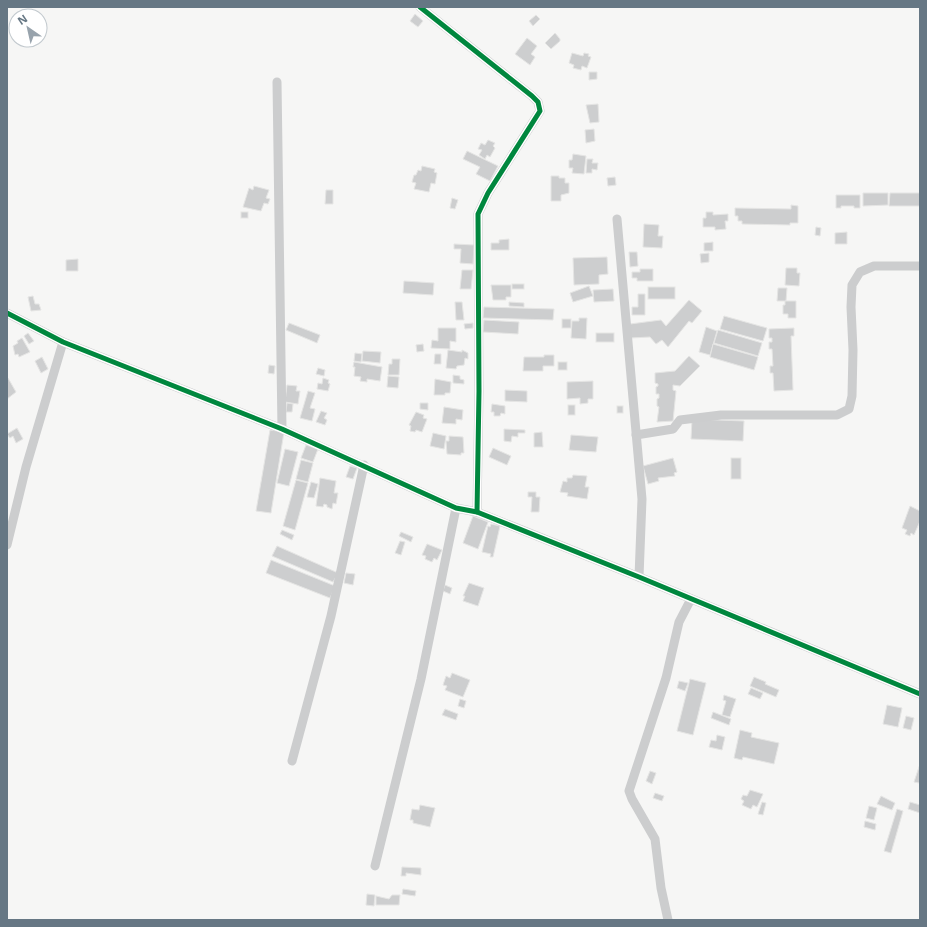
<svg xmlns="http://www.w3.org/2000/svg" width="927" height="927" viewBox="0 0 927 927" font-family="'Open Sans',sans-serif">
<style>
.building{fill:#cdcecf;stroke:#e5e5e4}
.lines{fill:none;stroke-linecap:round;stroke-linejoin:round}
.minor{stroke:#cccdce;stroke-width:9}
.cycleway-casing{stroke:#fff;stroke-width:8}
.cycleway{stroke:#00873e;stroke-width:5}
</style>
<rect width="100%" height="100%" fill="#f6f6f5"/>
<g class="building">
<polygon points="415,14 423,21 418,27 410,21"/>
<polygon points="536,15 540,19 533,26 529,21"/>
<polygon points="555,33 560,39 560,41 551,49 545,43"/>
<polygon points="527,38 537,46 531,54 535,57 530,65 515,54"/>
<polygon points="572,53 583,56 584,53 589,54 588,56 591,57 587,68 582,66 581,70 573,68 574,65 569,63"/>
<polygon points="589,72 597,72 597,79 589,80"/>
<polygon points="598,104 599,122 590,123 586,105"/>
<polygon points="594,129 595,141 586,143 585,130"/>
<polygon points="488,140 495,143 493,146 495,148 490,157 487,155 485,159 479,155 482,150 478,149 481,143 485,145"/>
<polygon points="467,151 498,166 490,181 476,174 480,167 463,159"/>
<polygon points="573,154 586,156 584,174 572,173 573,168 569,168 569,160 572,160"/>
<polygon points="587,159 593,159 592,163 598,163 597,170 592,169 592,173 586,173"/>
<polygon points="422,166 435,169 434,172 437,173 435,184 431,183 429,192 414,189 416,183 412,182 414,175 416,175 418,170 421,171"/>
<polygon points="551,176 559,176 559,178 565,178 565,183 569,183 569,193 561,195 561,201 551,201"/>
<polygon points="615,177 616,185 608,186 607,178"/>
<polygon points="254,186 269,190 266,198 270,199 268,204 264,203 261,211 243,207 249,188 253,190"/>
<polygon points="326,190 333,190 333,204 325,204"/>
<polygon points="863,193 888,193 888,205 863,206"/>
<polygon points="890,193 920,193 920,206 889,206"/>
<polygon points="836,195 860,195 860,208 854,208 854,206 841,206 841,208 836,208"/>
<polygon points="452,198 458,200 455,209 450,208"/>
<polygon points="791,205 798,206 798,223 790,223 790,225 742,224 742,221 738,221 738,216 735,216 735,208 791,209"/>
<rect x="241" y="212" width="7" height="6"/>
<polygon points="706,212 713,212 713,215 728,214 728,221 725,221 726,229 715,230 715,227 703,227 703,218 706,218"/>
<polygon points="644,224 659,225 658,236 663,236 662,248 643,247"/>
<polygon points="816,227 821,228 820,236 815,235"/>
<polygon points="847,232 847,244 835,244 835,233"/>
<polygon points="509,239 509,250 491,250 491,243 499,243 499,240"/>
<polygon points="713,242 713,251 704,251 704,243"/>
<polygon points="454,244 474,245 473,264 460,263 461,249 454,249"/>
<polygon points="629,252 637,252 638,266 630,267"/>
<polygon points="709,253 709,262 701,263 700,254"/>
<polygon points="607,257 608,274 599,275 599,284 574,285 573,258"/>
<polygon points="78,259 78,271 66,271 66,260"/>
<polygon points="786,268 797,268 797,273 800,273 799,286 785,285"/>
<polygon points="640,269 653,269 653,281 637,281 637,278 632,278 632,272 640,272"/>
<polygon points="462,270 473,270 471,289 460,289"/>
<polygon points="404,281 434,283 433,295 403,293"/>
<rect x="512" y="284" width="12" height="5"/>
<polygon points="491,285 511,285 511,297 506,297 506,300 493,300"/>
<polygon points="589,286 593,296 573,302 570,293"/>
<rect x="648" y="287" width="27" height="12"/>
<polygon points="778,288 787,288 786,301 777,301"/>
<polygon points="613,289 614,301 594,302 593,290"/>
<polygon points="638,294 645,294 645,315 632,315 632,307 638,307"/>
<polygon points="33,296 35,304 39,304 41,310 31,311 28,297"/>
<polygon points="689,300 702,311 692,323 689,321 668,347 662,340 656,344 650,337 630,338 630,324 661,320 666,326"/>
<polygon points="785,301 796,301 796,318 788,318 788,314 783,314 783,305 785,305"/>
<polygon points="455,302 462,302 464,320 456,320"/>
<polygon points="509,302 524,303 524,307 509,306"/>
<polygon points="484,307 554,309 553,320 483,318"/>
<polygon points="724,316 767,328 763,341 720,329"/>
<polygon points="579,318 587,318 586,339 571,338 572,321 579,321"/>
<rect x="562" y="319" width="9" height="9"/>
<polygon points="484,320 519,322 518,334 483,332"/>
<polygon points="289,323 320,335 317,343 286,330"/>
<polygon points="473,323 473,328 465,329 464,324"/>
<polygon points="706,327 717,331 710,355 699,352"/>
<polygon points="438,328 456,328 456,342 450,341 450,349 431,348 432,340 438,341"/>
<polygon points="794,328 794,336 791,336 793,390 774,391 773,373 770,373 770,366 773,366 772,349 769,349 769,342 772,342 772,338 769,338 769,329"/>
<polygon points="718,330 762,343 758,356 714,343"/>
<polygon points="28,333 34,341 29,344 24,336"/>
<rect x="596" y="333" width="18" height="9"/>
<polygon points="22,338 30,352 19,357 18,354 15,355 13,346 18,343 17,341"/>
<polygon points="423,344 424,351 417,352 416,345"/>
<polygon points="713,344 758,357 754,370 710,357"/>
<polygon points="448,350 462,352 462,350 468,353 468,359 465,358 464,365 457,366 456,369 446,368"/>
<polygon points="363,351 381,352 380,363 362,361"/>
<polygon points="355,353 362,354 361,362 354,361"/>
<polygon points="435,354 441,354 441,364 434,364"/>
<polygon points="544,355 554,355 554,366 543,366 543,371 523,371 524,357 544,357"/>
<polygon points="689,356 700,366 680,386 673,385 673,390 676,391 673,421 657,422 659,407 657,406 657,399 659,398 659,394 656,394 656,387 658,386 658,384 655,383 655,373 675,371"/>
<polygon points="42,357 48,369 41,373 35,361"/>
<polygon points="392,359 400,359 399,375 388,375 389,364 392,364"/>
<polygon points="354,362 382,367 380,381 367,379 367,382 360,381 361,377 354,376 355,367 353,367"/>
<rect x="558" y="362" width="9" height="8"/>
<polygon points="269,365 275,366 274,374 268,373"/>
<polygon points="318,368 325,370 324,376 316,374"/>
<polygon points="453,375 460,376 460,379 464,380 464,384 453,383"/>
<polygon points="388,376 399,377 398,388 387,387"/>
<polygon points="7,378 8,378 16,392 7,399"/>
<polygon points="323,378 329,380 328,383 330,384 328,391 317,389 318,383 322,384"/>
<polygon points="435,379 451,382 450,393 445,393 445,395 434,395"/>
<polygon points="593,381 593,399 588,399 588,403 580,404 580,398 567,399 567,382"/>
<polygon points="287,385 297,386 296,391 300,391 298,404 285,402"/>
<polygon points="505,390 527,391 527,402 505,401"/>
<polygon points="308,391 315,393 310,408 315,409 312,421 300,418"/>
<polygon points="287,403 293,404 292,412 286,412"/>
<polygon points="420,403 428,403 428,410 420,409"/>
<polygon points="492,404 505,406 505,414 501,413 500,416 494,416 494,412 491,412"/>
<rect x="568" y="405" width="7" height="10"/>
<rect x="617" y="406" width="6" height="7"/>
<polygon points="444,407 463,410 462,420 456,419 456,424 442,423"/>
<polygon points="321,411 327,413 324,418 327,420 325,425 316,422"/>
<polygon points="416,412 424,415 423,418 427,419 422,432 416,430 415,432 410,431 411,426 409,425"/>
<polygon points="692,419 744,421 743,441 691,439"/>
<polygon points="17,428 23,439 16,443 13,436 10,438 7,434"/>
<polygon points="504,429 525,430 525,433 518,433 518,437 512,436 511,442 504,441"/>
<polygon points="270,430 284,432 271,513 256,511"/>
<polygon points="542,432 543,447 534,447 534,433"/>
<polygon points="433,433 446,436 444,449 430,446"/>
<polygon points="571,435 598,437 596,452 569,450"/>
<polygon points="449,436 463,437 464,453 461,453 461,455 447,454 446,441 449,441"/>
<polygon points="306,445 318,449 313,462 301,458"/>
<polygon points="493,448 511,456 507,465 489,457"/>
<polygon points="285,449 298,452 289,486 277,483"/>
<polygon points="673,458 677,472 674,473 675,476 658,478 659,481 648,484 643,466"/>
<rect x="731" y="458" width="10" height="21"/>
<polygon points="301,460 313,463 308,482 296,479"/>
<polygon points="350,466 357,468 353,479 346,477"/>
<polygon points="573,475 587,476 585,487 589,487 587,499 567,496 568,493 560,492 563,481 567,482 567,478 572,478"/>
<polygon points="320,478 336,481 334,493 338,493 336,504 333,503 332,509 327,507 327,505 324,504 323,507 316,506"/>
<polygon points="296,480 308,483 295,530 283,526"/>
<polygon points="311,482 318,484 314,498 307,497"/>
<polygon points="528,492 536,492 536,497 540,497 539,512 531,512 532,497 528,497"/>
<polygon points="910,506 920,511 920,521 914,535 911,533 910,536 905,534 907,530 902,528"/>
<polygon points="473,516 488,522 478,549 463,543"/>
<polygon points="491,524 500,526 493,557 490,557 491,554 482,552 488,526 490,527"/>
<polygon points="282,530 294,535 292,540 280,534"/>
<polygon points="401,532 413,537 411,542 399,536"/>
<polygon points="400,541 405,542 401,555 395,553"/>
<polygon points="427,544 442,550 437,560 434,558 432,562 425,559 426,556 422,555"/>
<polygon points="277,546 338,573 333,582 272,556"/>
<polygon points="271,560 335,586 330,598 266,573"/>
<polygon points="346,573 355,574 353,585 344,583"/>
<polygon points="469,583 484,588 478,606 463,601 465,596 463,596"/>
<polygon points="445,585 452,588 450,594 443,591"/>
<polygon points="452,673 470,680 463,697 445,690 447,686 443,685 446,676 450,678"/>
<polygon points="754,677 766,682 765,684 779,690 776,697 750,686"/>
<polygon points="690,679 706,683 693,735 677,731"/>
<polygon points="679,681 688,683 685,691 677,688"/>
<polygon points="751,688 763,693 760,699 748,694"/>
<polygon points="724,695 736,699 730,717 722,715 726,701 723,700"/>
<polygon points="460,699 466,701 464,708 458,706"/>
<polygon points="887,705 902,708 898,727 883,724"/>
<polygon points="445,709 458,714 456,720 442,715"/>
<polygon points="713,712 731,719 729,725 711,718"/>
<polygon points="906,716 914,718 911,730 903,728"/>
<polygon points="740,730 752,733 751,737 779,743 774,764 743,757 742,760 734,758"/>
<polygon points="717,735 725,737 722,750 709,747 711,740 716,741"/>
<polygon points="920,764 920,780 919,783 914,782"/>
<polygon points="650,771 656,773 652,784 646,781"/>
<polygon points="750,790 763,794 757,807 753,805 751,809 742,805 744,801 741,799 743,795 747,796"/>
<polygon points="655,793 664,796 662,801 653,798"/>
<polygon points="881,796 895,803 892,810 877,804"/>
<polygon points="762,802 766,803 763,815 758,814"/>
<polygon points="910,802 920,805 920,813 908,809"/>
<polygon points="420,805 435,808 430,827 413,823 413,820 410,820 412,809 419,810"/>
<polygon points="869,806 877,808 874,820 866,818"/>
<polygon points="897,809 903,811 891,853 884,851"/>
<polygon points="865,821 876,824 875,830 864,827"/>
<polygon points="402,867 421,868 421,875 406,873 406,876 401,876"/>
<polygon points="403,889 416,891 415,896 402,894"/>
<polygon points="367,894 375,895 374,906 366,905"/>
<polygon points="392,895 400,895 399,905 376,905 376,896 389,899"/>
</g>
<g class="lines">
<g class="minor">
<polyline points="420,7 532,96 538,102 540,111 488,193 478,214 479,391 477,512"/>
<polyline points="277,82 282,429"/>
<polyline points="617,219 642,499 639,577"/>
<polyline points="7,313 63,342 282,429 456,508 477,512 639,577 920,694"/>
<polyline points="636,435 673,429 680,420 721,415 837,415 849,409 852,396 853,350 851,307 852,285 860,272 874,266 920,266"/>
<polyline points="7,545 26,467 63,342"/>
<polyline points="292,761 331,616 364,465"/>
<polyline points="375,866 421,679 456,508"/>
<polyline points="668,920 661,888 655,839 632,799 629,791 666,678 679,622 691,599"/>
</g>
<defs>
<g id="cycleway">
<polyline points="420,7 532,96 538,102 540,111 488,193 478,214 479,391 477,512"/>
<polyline points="7,313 63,342 282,429 456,508 477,512 639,577 920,694"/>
</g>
</defs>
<use href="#cycleway" class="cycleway-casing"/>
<use href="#cycleway" class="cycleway"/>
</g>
<rect width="927" height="927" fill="none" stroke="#667784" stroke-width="16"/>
<g transform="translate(28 28) rotate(326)"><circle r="19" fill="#ffffff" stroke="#c2c9ce"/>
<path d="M0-3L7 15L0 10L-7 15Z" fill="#98a3ac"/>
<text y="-6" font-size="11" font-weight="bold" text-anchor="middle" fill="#667784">N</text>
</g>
</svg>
